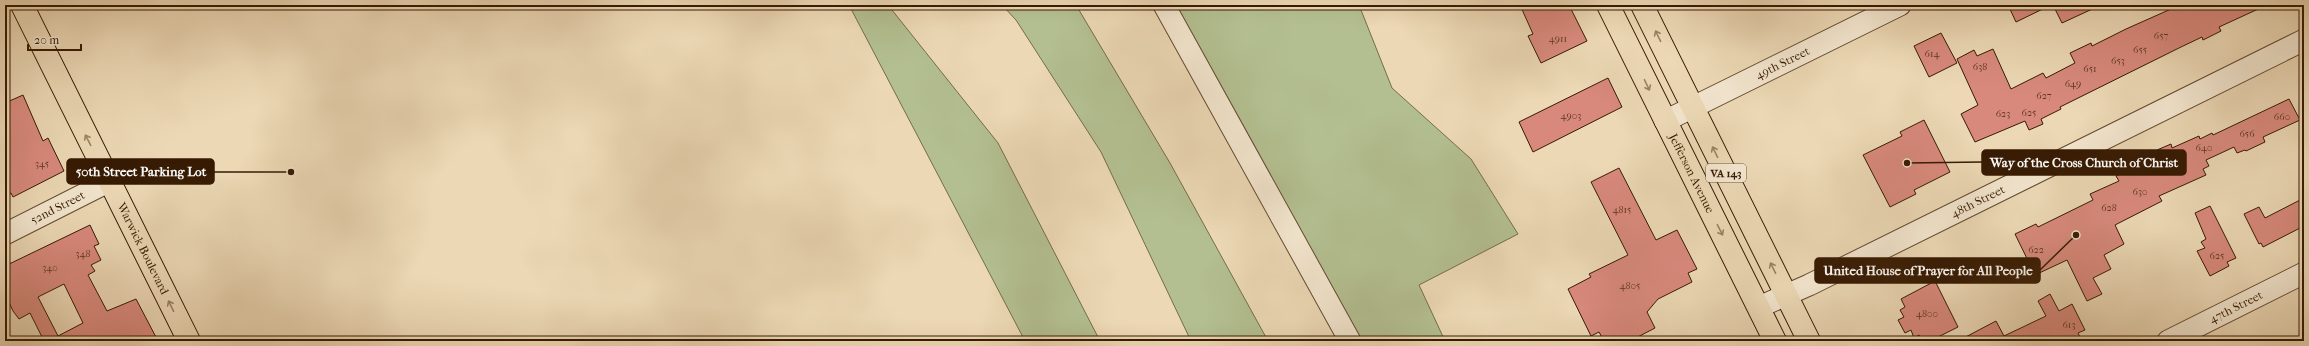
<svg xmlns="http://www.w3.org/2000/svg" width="2309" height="346" viewBox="0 0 2309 346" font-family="'IM FELL French Canon',serif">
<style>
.green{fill:#b3bf91;stroke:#746c4a}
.building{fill:#d8897c;stroke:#361a02;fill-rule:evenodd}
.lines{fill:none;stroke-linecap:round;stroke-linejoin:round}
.minor-casing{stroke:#644a2f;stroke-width:23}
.major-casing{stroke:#361a02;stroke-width:24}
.minor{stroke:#f3e6cf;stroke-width:21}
.major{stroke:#ecd8b5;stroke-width:22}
.oneway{stroke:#9a8264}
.labels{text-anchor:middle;stroke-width:3;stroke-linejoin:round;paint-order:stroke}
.number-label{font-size:10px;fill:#5e3620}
.shield{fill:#f3e6cf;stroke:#6f5740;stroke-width:1}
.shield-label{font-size:11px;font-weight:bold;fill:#361a02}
.street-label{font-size:12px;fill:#361a02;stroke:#f3e6cf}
.leader{fill:none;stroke:#361a02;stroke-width:1.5}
.callout-dot{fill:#361a02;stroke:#f3e6cf;stroke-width:1.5}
.callout{fill:#361a02;stroke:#361a02;stroke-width:1.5}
.callout-label{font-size:13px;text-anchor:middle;font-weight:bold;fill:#fff}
</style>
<rect width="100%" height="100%" fill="#ecd8b5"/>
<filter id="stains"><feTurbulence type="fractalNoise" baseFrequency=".005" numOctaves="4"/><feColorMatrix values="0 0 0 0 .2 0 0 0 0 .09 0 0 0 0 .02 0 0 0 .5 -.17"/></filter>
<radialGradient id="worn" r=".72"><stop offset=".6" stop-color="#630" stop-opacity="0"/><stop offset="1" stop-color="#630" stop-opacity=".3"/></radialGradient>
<g class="green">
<polygon points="849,5 888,5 998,143 1100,341 1025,341"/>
<polygon points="1002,5 1076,5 1170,163 1268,341 1191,341 1101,152 1016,20"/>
<polygon points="1168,5 1359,5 1392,88 1471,159 1518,234 1419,285 1445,341 1351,341"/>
</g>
<g class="building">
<polygon points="1520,5 1569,5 1587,41 1541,63 1528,36 1533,34"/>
<polygon points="2008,5 2051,5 2016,22"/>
<polygon points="2053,5 2101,5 2062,23"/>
<polygon points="2180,5 2267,5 2219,27 2221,31 2203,40 2202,37 2181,47 2060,107 2061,109 2041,119 2043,124 2029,130 2025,121 1975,142 1961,114 1978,105 1957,59 1974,50 1977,56 1993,49 2011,89 2043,73 2046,78 2075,63 2070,53 2091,43 2092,46 2126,29"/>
<polygon points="1941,33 1957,63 1929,77 1914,46"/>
<polygon points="1608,78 1622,107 1533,152 1519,122"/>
<polygon points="23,95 43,141 48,138 64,171 13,197 11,193 5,196 5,103"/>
<polygon points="2289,99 2300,120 2263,137 2265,142 2246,151 2245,150 2237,153 2234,147 2206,160 2209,166 2203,169 2206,175 2159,196 2162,201 2115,225 2124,244 2104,255 2111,269 2093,278 2102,294 2087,301 2067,260 2035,275 2015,234 2036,224 2038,227 2093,200 2090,194 2119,181 2116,176 2159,155 2157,150 2171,144 2172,148 2199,136 2200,139 2212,133 2213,135"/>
<polygon points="1924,120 1950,172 1914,190 1916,194 1890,207 1863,155 1902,136 1900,132"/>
<polygon points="1619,168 1656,240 1677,230 1697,269 1688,273 1692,282 1658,299 1647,312 1655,328 1630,341 1604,341 1599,332 1591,336 1568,289 1591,277 1589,274 1628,255 1591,182"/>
<polygon points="2304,198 2304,226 2263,247 2261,243 2259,244 2244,214 2259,207 2265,218"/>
<polygon points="2210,206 2236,258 2227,262 2229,266 2210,276 2197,251 2205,248 2201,242 2206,239 2195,213"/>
<path d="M90 225 99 244 94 246 101 260 91 265 95 271 88 275 107 311 136 299 158 341H44L30 313 19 319 13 311 5 294V266ZM64 284 83 323 58 336 38 297Z"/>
<polygon points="1935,281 1958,327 1930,341 1922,341 1919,335 1914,338 1911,330 1905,333 1898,320 1904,317 1900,310 1905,307 1901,299"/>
<polygon points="2050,294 2059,311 2072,304 2085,330 2078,333 2082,341 1958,341 1996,321 2004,336 2046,316 2038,301"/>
</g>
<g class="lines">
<defs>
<g id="minor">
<polyline points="1164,5 1350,341"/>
<path id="s1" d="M1665 121 1900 5"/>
<path id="s2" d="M5 234 110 181"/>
<path id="s3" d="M1759 307 1809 285 2304 40"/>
<path id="s4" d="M2168 341 2304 273"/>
</g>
<g id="major">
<path id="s5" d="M22 5 189 341"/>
<path id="s6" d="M1608 5 1775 341"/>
<polyline points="1642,5 1809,341"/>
</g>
</defs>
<use href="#minor" class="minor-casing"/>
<use href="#major" class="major-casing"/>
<use href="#minor" class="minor"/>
<use href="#major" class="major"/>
</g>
<defs><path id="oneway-shaft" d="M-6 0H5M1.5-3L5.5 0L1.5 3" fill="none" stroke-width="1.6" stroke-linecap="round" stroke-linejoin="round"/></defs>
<g class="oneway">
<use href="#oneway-shaft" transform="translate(1658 36) rotate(-116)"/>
<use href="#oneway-shaft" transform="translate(1647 85) rotate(64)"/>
<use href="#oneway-shaft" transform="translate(88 140) rotate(-117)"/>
<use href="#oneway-shaft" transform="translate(1715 152) rotate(-116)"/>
<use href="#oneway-shaft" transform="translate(1720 230) rotate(63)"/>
<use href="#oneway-shaft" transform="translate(1773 268) rotate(-116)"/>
<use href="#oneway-shaft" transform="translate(171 306) rotate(-116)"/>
</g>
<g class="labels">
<g class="number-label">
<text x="2161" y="39">657</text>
<text x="1558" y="42">4911</text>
<text x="2140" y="53">655</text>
<text x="1932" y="57">614</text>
<text x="2118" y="64">653</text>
<text x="1980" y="70">638</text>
<text x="2090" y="72">651</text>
<text x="2073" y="87">649</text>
<text x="2044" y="99">627</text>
<text x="2029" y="116">625</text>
<text x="2003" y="117">623</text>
<text x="1571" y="119">4903</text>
<text x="2282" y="120">660</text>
<text x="2247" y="137">656</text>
<text x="2204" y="151">640</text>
<text x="42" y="167">345</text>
<text x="2140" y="195">630</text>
<text x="2109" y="211">628</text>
<text x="1622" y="213">4815</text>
<text x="2036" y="253">622</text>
<text x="83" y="257">348</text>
<text x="2217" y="259">625</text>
<text x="50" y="271">340</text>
<text x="1630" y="289">4805</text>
<text x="1927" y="317">4800</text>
<text x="2069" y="328">613</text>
</g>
<rect class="shield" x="1706" y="164" width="40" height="18" rx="3"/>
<g class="shield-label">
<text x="1726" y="177">VA 143</text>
</g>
<g class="street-label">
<text dy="4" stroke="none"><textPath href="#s1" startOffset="131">49th Street</textPath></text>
<text dy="4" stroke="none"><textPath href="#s6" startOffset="188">Jefferson Avenue</textPath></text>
<text dy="4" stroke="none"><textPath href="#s3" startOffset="243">48th Street</textPath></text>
<text dy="4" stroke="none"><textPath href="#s2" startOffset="59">52nd Street</textPath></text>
<text dy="4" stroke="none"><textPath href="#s5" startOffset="272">Warwick Boulevard</textPath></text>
<text dy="4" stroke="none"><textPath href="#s4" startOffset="76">47th Street</textPath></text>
</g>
</g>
<path class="leader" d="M1907 163L1982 162M291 172L214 172M2076 235L2040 270"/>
<g class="callout-dot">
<circle cx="1907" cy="163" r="4"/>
<circle cx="291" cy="172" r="4"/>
<circle cx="2076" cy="235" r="4"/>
</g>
<g class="callout">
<rect x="1982" y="150" width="204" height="25" rx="4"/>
<rect x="67" y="159" width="147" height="25" rx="4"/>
<rect x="1815" y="258" width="225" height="25" rx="4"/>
</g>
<g class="callout-label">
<text x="2084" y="167">Way of the Cross Church of Christ</text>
<text x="141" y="176">50th Street Parking Lot</text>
<text x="1928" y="275">United House of Prayer for All People</text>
</g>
<rect width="2309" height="346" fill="none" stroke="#ecd8b5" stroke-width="20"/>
<rect x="6" y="6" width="2297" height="334" fill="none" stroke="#361a02" stroke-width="2"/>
<rect x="10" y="10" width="2289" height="326" fill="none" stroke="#361a02"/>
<path d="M28 44v6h53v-6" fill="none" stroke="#361a02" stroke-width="2"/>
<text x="34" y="44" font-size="12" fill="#361a02" stroke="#f3e6cf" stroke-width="3" paint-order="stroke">20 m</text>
<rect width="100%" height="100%" filter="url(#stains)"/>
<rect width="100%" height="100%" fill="url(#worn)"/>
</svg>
